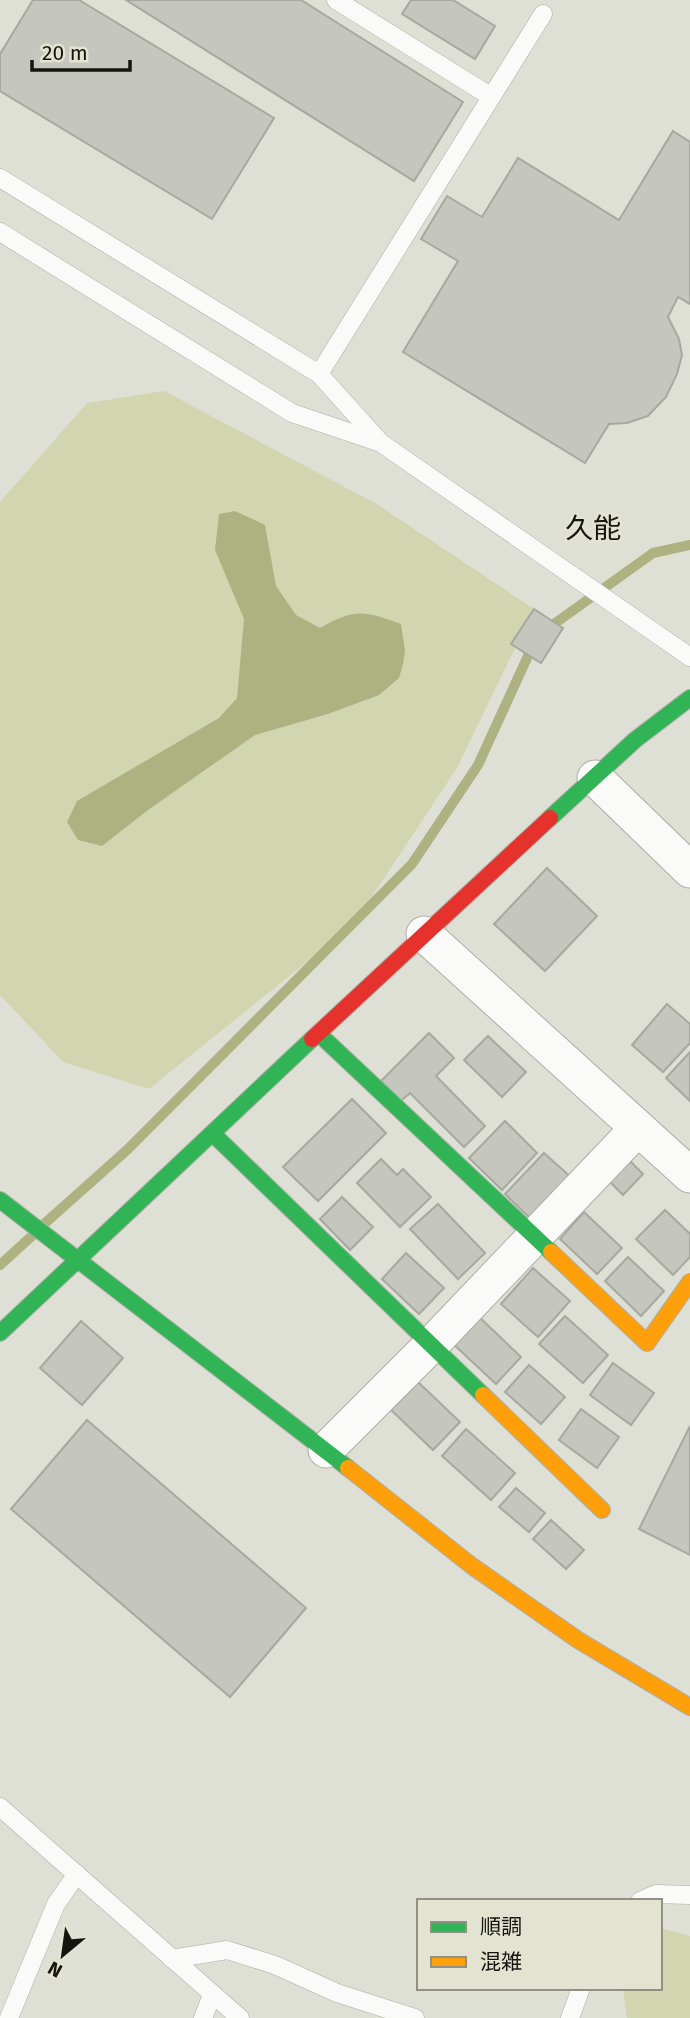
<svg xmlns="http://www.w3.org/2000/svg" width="690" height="2018" viewBox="0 0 690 2018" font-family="'Fira Sans','Noto Sans JP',sans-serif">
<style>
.green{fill:#d2d6b0}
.water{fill:#aeb180}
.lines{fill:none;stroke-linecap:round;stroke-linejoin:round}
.stream{stroke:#aeb180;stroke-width:10}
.building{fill:#c5c7be;stroke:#a7a8a0;stroke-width:2}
.lane-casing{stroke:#acaea6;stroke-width:19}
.street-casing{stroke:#acaea6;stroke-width:37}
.fast-casing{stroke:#acaea6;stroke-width:18}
.slow-casing{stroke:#acaea6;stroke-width:18}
.jam-casing{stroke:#acaea6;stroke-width:18}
.lane{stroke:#fafaf9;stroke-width:18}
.street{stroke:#fafaf9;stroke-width:35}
.fast{stroke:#30b455;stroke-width:16}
.slow{stroke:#ff9f0a;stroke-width:16}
.jam{stroke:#e5322d;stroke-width:16}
.labels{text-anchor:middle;stroke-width:5;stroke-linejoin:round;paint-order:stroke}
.quarter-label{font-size:28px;fill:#15150f;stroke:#e2e4d1}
</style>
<rect width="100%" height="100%" fill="#dee0d5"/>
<g class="green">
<polygon points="164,391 375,503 534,609 457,768 361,913 333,941 149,1089 63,1062 0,995 0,502 87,403"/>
<polygon points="660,1928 690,1936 690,2018 627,2018 623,1988 660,1988"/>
</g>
<path class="water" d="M235 511 265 525 276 586 296 615 320 628C357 608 363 611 401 624L405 651 403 664 399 678 379 695 328 714 255 735 148 810 102 846 78 840 67 822 77 801 219 718 237 698 244 619 215 550 219 514Z"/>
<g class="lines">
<g class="stream">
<polyline points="547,629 653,553 690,545"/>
<polyline points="44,1224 127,1150 412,864 478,765 533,645"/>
<polyline points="0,1265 33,1235"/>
</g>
</g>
<g class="building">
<polygon points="33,0 79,0 274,118 212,219 0,91 0,54"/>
<polygon points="126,0 301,0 463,102 414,181"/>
<polygon points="411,0 453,0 495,26 475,59 402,14"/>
<polygon points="673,131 690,142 690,304 678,297 668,317 679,339 682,355 677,374 666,397 648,416 627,423 609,424 585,463 403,352 458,261 421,239 447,196 482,217 518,158 619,220"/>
<polygon points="534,609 563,628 541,663 511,644"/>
<polygon points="547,868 597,916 545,971 494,924"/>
<polygon points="667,1004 690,1024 690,1043 663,1072 632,1045"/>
<polygon points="429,1033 454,1058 436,1076 485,1126 464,1147 410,1093 401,1101 381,1081"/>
<polygon points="488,1036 526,1072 502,1097 464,1060"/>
<polygon points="690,1052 690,1101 666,1078"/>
<polygon points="352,1099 386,1133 318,1201 283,1167"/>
<polygon points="505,1121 537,1153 502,1190 469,1158"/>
<polygon points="544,1153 573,1179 533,1221 505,1194"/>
<polygon points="381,1159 397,1175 403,1169 431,1197 400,1227 357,1183"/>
<polygon points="629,1160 643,1174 623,1195 608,1180"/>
<polygon points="342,1197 373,1227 350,1250 320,1219"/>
<polygon points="438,1204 485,1253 458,1279 410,1229"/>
<polygon points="665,1210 690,1234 690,1257 673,1275 636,1239"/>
<polygon points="584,1212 622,1248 597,1274 560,1239"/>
<polygon points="406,1253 444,1288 419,1314 382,1279"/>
<polygon points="628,1257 664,1291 641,1316 605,1281"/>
<polygon points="533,1268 570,1301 538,1337 501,1304"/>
<polygon points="476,1314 521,1357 496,1384 450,1341"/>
<polygon points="565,1316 608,1355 583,1383 539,1344"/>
<polygon points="81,1321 123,1358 82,1405 40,1368"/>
<polygon points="613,1363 654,1393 631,1425 590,1395"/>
<polygon points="529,1365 565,1397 541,1424 505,1392"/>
<polygon points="418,1382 460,1422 433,1450 391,1410"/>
<polygon points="581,1409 619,1437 597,1468 559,1440"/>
<polygon points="87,1420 306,1608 230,1697 11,1509"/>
<polygon points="690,1426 690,1555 639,1529"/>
<polygon points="466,1429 515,1473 491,1500 442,1456"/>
<polygon points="516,1488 545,1513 529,1532 499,1507"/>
<polygon points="551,1520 584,1550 566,1569 533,1539"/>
</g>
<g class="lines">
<defs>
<g id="lane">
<polyline points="336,0 490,96"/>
<polyline points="0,178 319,374 381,443 690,657"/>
<polyline points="0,232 292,413 378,442"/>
<polyline points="319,374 543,14"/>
<polyline points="0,1807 240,2018"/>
<polyline points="640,1901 656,1894 690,1895"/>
<polyline points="172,1959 227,1950 275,1965 337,1993 415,2018"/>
<polyline points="9,2018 56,1904 77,1874"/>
<polyline points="203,2018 212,1995"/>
<polyline points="570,2018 581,1988"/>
</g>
<g id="street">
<polyline points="595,778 690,870"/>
<polyline points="424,934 690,1175"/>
<polyline points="326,1450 432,1344 638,1128"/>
</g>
<g id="fast">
<polyline points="550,818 635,740 690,698"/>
<polyline points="319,1034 551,1252"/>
<polyline points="213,1134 483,1395"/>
<polyline points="0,1200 348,1468"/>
<polyline points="0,1333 312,1039"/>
</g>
<g id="slow">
<polyline points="551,1252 647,1343 690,1282"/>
<polyline points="483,1395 602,1510"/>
<polyline points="348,1468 472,1566 578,1640 690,1707"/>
</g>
<polyline id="jam" points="312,1039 550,818"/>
</defs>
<use href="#lane" class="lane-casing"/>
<use href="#street" class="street-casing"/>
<use href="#fast" class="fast-casing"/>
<use href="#slow" class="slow-casing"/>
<use href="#jam" class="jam-casing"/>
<use href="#lane" class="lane"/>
<use href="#street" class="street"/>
<use href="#fast" class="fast"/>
<use href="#slow" class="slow"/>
<use href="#jam" class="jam"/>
</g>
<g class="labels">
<g class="quarter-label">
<text x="593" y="538">久能</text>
</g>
</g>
<rect x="417" y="1899" width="245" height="91" fill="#e2e4d1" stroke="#909183" stroke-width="2"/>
<rect x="431" y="1922" width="35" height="10" fill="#30b455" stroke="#909183" stroke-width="2"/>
<text x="480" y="1934" font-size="21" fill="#15150f">順調</text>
<rect x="431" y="1957" width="35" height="10" fill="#ff9f0a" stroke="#909183" stroke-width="2"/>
<text x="480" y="1969" font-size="21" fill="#15150f">混雑</text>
<g transform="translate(63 1955) rotate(209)" stroke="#e2e4d1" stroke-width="5" paint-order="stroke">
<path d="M0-5L12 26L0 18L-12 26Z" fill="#15150f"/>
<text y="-10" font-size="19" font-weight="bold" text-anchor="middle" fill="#15150f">N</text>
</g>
<path d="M32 60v10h98v-10" fill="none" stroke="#15150f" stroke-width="3.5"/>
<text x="42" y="60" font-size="21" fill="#15150f" stroke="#e2e4d1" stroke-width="5" paint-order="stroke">20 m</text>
</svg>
